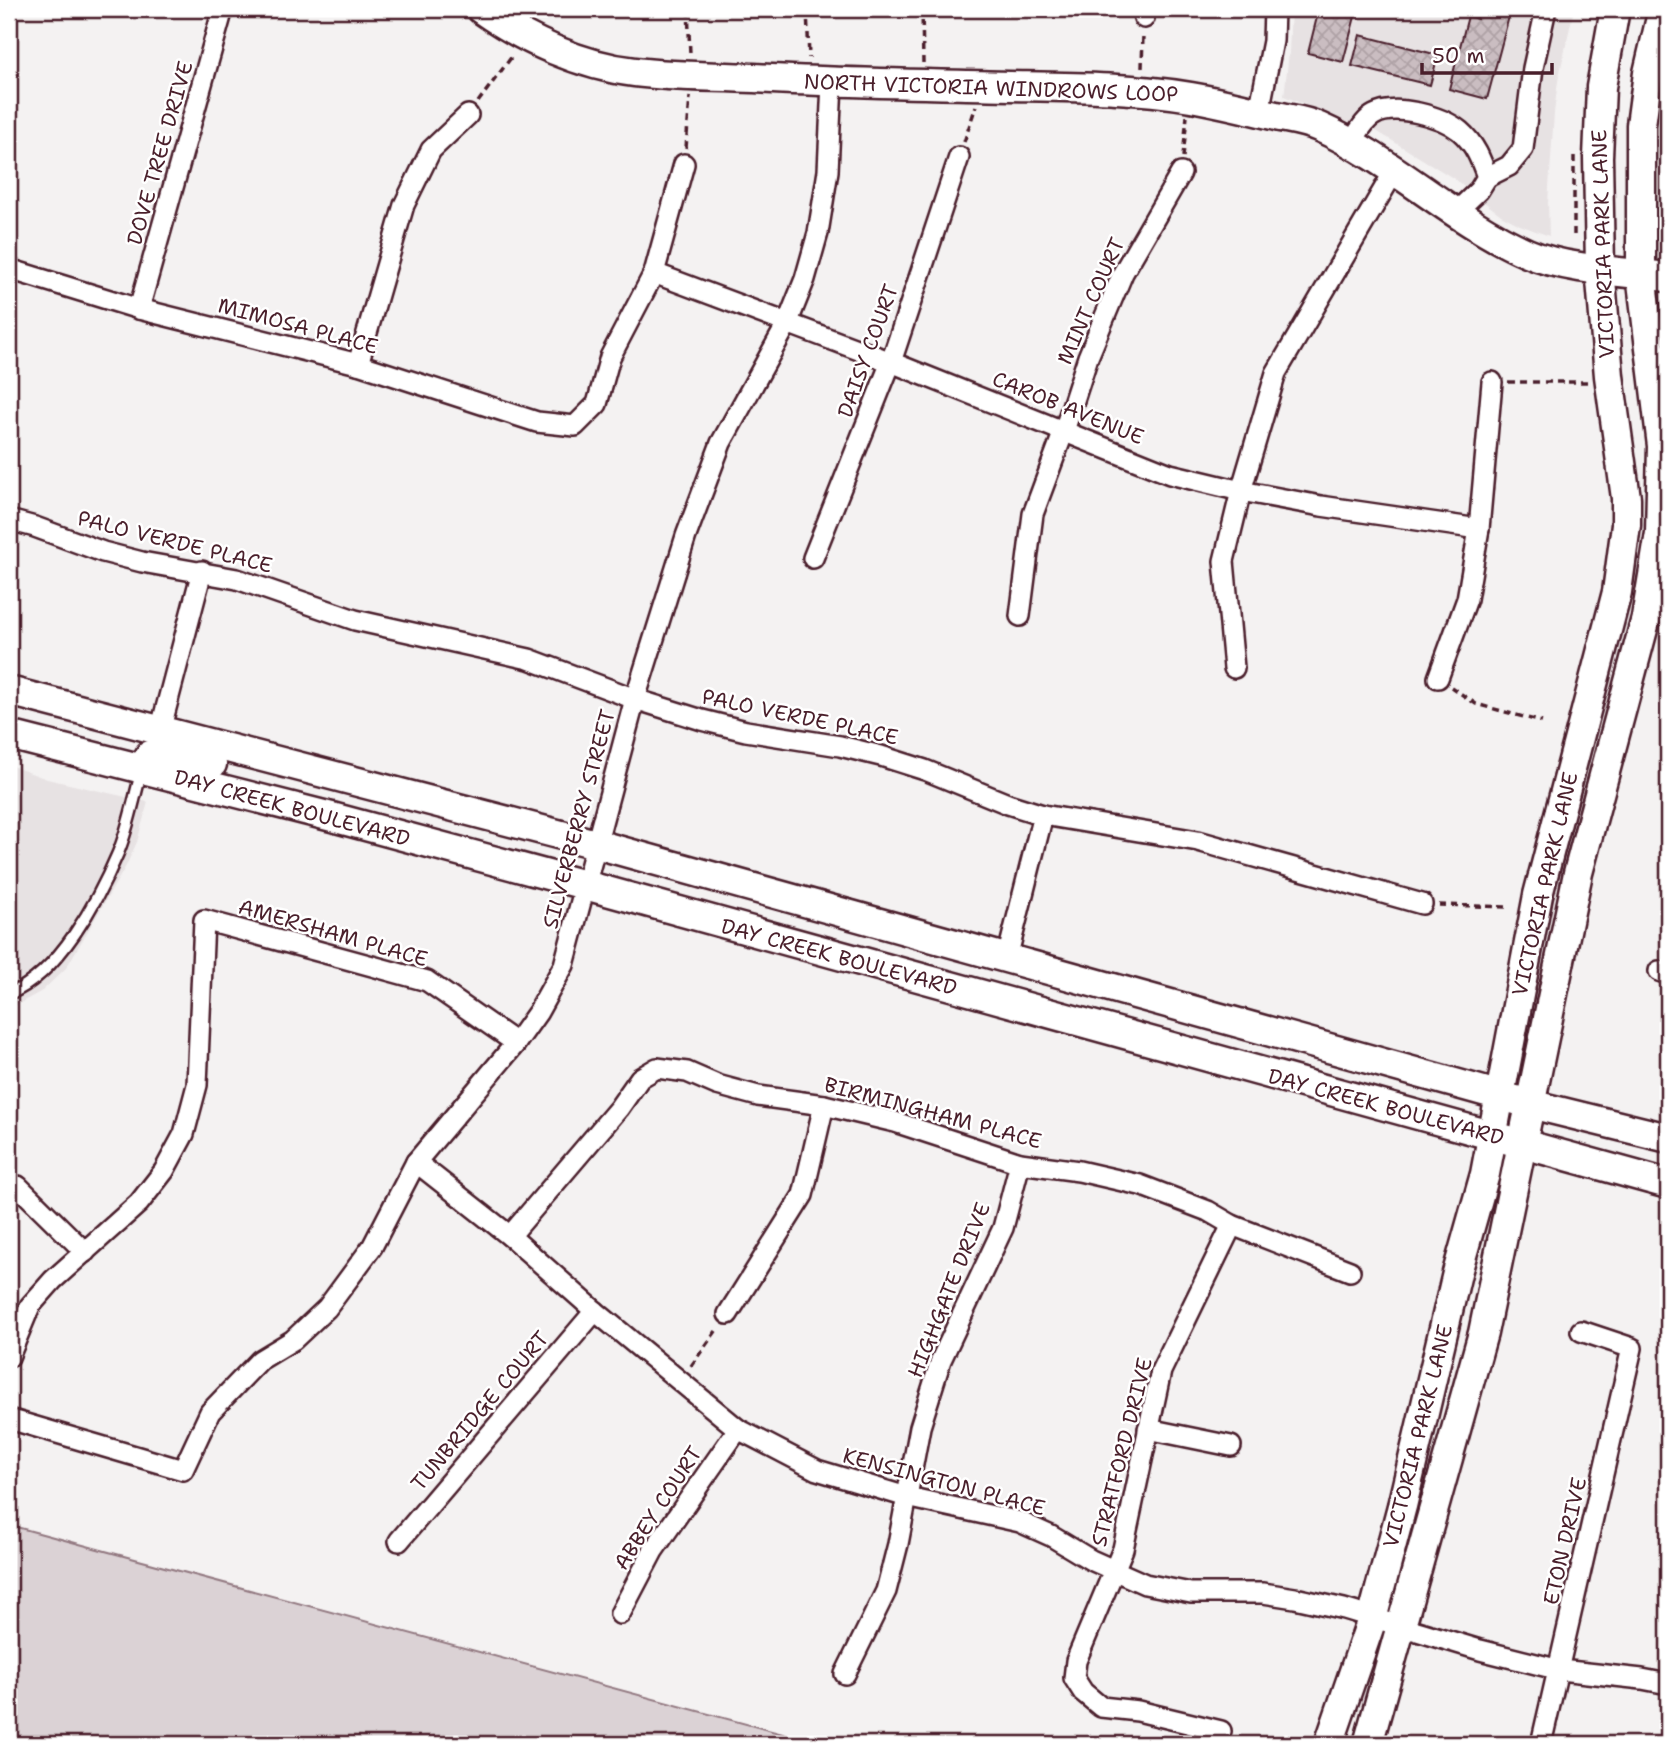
<svg xmlns="http://www.w3.org/2000/svg" width="1677" height="1753" viewBox="0 0 1677 1753" font-family="'Shantell Sans',sans-serif">
<style>
.built{fill:#e7e2e3}
.green{fill:#dbd2d5;stroke:#927880;stroke-width:2}
.building{fill:url(#building-cross-hatch);stroke:#4a1f2b;stroke-width:2}
.lines{fill:none;stroke-linecap:round;stroke-linejoin:round}
.lane-casing{stroke:#4a1f2b;stroke-width:15}
.street-casing{stroke:#4a1f2b;stroke-width:24}
.secondary-casing{stroke:#4a1f2b;stroke-width:33}
.path{stroke:#4a1f2b;stroke-width:3.5;stroke-dasharray:7 5;stroke-linecap:butt}
.lane{stroke:#fff;stroke-width:10}
.street{stroke:#fff;stroke-width:19}
.secondary{stroke:#fff;stroke-width:28}
.labels{text-anchor:middle;stroke-width:5;stroke-linejoin:round;paint-order:stroke}
.street-label{font-size:21px;fill:#4a1f2b;stroke:#fff}
</style>
<defs>
<pattern id="building-cross-hatch" width="8" height="8" patternUnits="userSpaceOnUse" patternTransform="scale(1.75)"><rect width="8" height="8" fill="#cabdc1"/><path d="M0 0l8 8M0 8l8-8" fill="none" stroke="#afa2a6"/></pattern>
</defs>
<rect width="100%" height="100%" fill="#f4f2f2"/>
<filter id="ink" filterUnits="userSpaceOnUse"><feTurbulence type="fractalNoise" baseFrequency=".0143" numOctaves="2"/><feDisplacementMap in="SourceGraphic" scale="14" xChannelSelector="R" yChannelSelector="G"/><feConvolveMatrix kernelMatrix="1 2 1 2 8 2 1 2 1" color-interpolation-filters="sRGB"/></filter>
<g filter="url(#ink)">
<g class="built">
<polygon points="1291,9 1574,9 1558,81 1554,113 1548,203 1549,236 1520,225 1501,215 1453,178 1378,132 1342,120 1284,96 1289,53"/>
<polygon points="9,765 47,779 148,802 137,842 126,866 66,968 42,991 9,1009"/>
</g>
<polygon class="green" points="9,1525 820,1744 9,1744"/>
<g class="building">
<polygon points="1319,9 1357,9 1343,62 1308,53"/>
<polygon points="1479,9 1511,9 1487,99 1449,89 1468,16 1477,19"/>
<polygon points="1360,35 1438,55 1430,85 1352,66"/>
</g>
<g class="lines">
<defs>
<path id="lane" d="M9 994C59 974 98 900 118 853 129 827 134 797 142 770"/>
<g id="street">
<polyline points="1142,9 1144,18"/>
<polyline points="1259,112 1273,41 1274,9"/>
<path d="M1350 144C1357 135 1364 120 1374 115 1395 103 1442 116 1460 131 1475 144 1481 160 1487 177L1479 190 1456 212"/>
<polyline points="1487,177 1509,166 1523,149 1533,68 1546,9"/>
<polyline points="9,269 139,309 358,364 537,422 575,426 597,404 610,357 654,273 684,164"/>
<polyline points="654,273 891,362 1170,474 1241,491 1321,506 1479,529"/>
<polyline points="139,309 223,9"/>
<polyline points="358,364 404,205 431,150 468,115"/>
<polyline points="9,520 35,527 103,552 142,562 237,579 355,620 529,659 635,699 702,720 746,731 840,746 881,756 925,770 1008,804 1043,815 1198,841 1422,904"/>
<polyline points="813,558 891,362 959,157"/>
<polyline points="1020,616 1033,514 1064,431 1088,357 1123,273 1181,173"/>
<polyline points="1234,668 1224,561 1241,491 1276,373 1395,170"/>
<polyline points="1438,678 1467,599 1479,529 1492,382"/>
<polyline points="160,731 202,571"/>
<polyline points="1007,958 1043,815"/>
<polyline points="1659,971 1668,974"/>
<polyline points="416,1162 510,1236 595,1311 738,1429 817,1470 907,1497 1020,1522 1051,1536 1091,1560 1145,1584 1191,1593 1263,1593 1295,1598 1344,1609 1480,1650 1560,1670 1642,1679 1668,1684"/>
<polyline points="18,1186 85,1252"/>
<polyline points="510,1236 619,1108 640,1078 657,1068 687,1072 717,1085 758,1096 824,1105 895,1122 1020,1163 1079,1171 1140,1185 1208,1211 1232,1225 1350,1271"/>
<polyline points="728,1314 803,1195 824,1105"/>
<polyline points="9,1357 30,1306 53,1280 139,1203 164,1171 184,1134 197,1085 204,920 427,981 516,1043"/>
<polyline points="9,1419 183,1470 210,1412 260,1360 293,1340 327,1308 372,1247 416,1162 516,1043 538,1012 564,965 635,699 686,536 721,443 787,324 805,279 818,233 828,171 832,82"/>
<polyline points="1148,1429 1231,1446"/>
<polyline points="399,1541 595,1311"/>
<polyline points="620,1614 653,1551 738,1429"/>
<polyline points="845,1674 886,1591 898,1544 920,1427 941,1360 1003,1228 1020,1163"/>
<polyline points="1221,1731 1138,1711 1101,1707 1083,1692 1074,1678 1076,1661 1123,1549 1161,1371 1232,1225"/>
<polyline points="1541,1744 1632,1348 1581,1331"/>
</g>
<g id="secondary">
<path d="M481 9C525 40 581 66 635 72 674 77 715 76 754 78 839 83 925 84 1010 86 1070 87 1132 87 1191 97 1219 102 1248 109 1276 116 1290 119 1306 121 1319 127 1393 160 1452 220 1527 253 1566 270 1626 272 1668 277"/>
<polyline points="9,691 596,844 1530,1104 1668,1138"/>
<polyline points="9,735 332,817 585,885 1668,1184"/>
<polyline points="142,769 150,755 162,752 212,764"/>
<polyline points="1329,1744 1372,1619 1402,1506 1457,1273 1485,1174 1538,895 1617,592 1626,525 1626,498 1609,376 1600,268 1598,157 1601,87 1615,9"/>
<polyline points="1368,1744 1483,1333 1578,873 1646,618 1660,533 1662,446 1641,274 1641,125 1648,73 1663,9"/>
</g>
</defs>
<use href="#lane" class="lane-casing"/>
<use href="#street" class="street-casing"/>
<use href="#secondary" class="secondary-casing"/>
<g class="path">
<polyline points="688,9 690,54"/>
<polyline points="807,9 809,58"/>
<polyline points="922,9 923,63"/>
<polyline points="1142,68 1143,34"/>
<polyline points="478,102 513,55"/>
<polyline points="964,142 976,106"/>
<polyline points="686,148 690,97"/>
<polyline points="1574,156 1574,238"/>
<polyline points="1183,157 1187,116"/>
<polyline points="1508,382 1588,382"/>
<polyline points="1451,687 1476,704 1542,722"/>
<polyline points="1439,905 1510,907"/>
<polyline points="691,1366 719,1327"/>
</g>
<use href="#lane" class="lane"/>
<use href="#street" class="street"/>
<use href="#secondary" class="secondary"/>
</g>
</g>
<g class="labels">
<g class="street-label">
<text transform="translate(991 88) rotate(2)" y="7">NORTH VICTORIA WINDROWS LOOP</text>
<text transform="translate(160 153) rotate(-74)" y="7">DOVE TREE DRIVE</text>
<text transform="translate(1603 244) rotate(-92)" y="7">VICTORIA PARK LANE</text>
<text transform="translate(1091 301) rotate(-66)" y="7">MINT COURT</text>
<text transform="translate(298 326) rotate(15)" y="7">MIMOSA PLACE</text>
<text transform="translate(868 351) rotate(-70)" y="7">DAISY COURT</text>
<text transform="translate(1068 408) rotate(22)" y="7">CAROB AVENUE</text>
<text transform="translate(175 542) rotate(14)" y="7">PALO VERDE PLACE</text>
<text transform="translate(800 717) rotate(12)" y="7">PALO VERDE PLACE</text>
<text transform="translate(292 808) rotate(15)" y="7">DAY CREEK BOULEVARD</text>
<text transform="translate(579 819) rotate(-75)" y="7">SILVERBERRY STREET</text>
<text transform="translate(1545 884) rotate(-77)" y="7">VICTORIA PARK LANE</text>
<text transform="translate(333 933) rotate(16)" y="7">AMERSHAM PLACE</text>
<text transform="translate(839 957) rotate(15)" y="7">DAY CREEK BOULEVARD</text>
<text transform="translate(1386 1107) rotate(15)" y="7">DAY CREEK BOULEVARD</text>
<text transform="translate(933 1113) rotate(15)" y="7">BIRMINGHAM PLACE</text>
<text transform="translate(949 1290) rotate(-68)" y="7">HIGHGATE DRIVE</text>
<text transform="translate(480 1411) rotate(-50)" y="7">TUNBRIDGE COURT</text>
<text transform="translate(1418 1436) rotate(-76)" y="7">VICTORIA PARK LANE</text>
<text transform="translate(1122 1452) rotate(-76)" y="7">STRATFORD DRIVE</text>
<text transform="translate(944 1482) rotate(15)" y="7">KENSINGTON PLACE</text>
<text transform="translate(658 1508) rotate(-57)" y="7">ABBEY COURT</text>
<text transform="translate(1565 1541) rotate(-77)" y="7">ETON DRIVE</text>
</g>
</g>
<rect width="1677" height="1753" fill="none" stroke="#fff" stroke-width="35"/>
<rect x="18" y="18" width="1642" height="1718" fill="none" stroke="#4a1f2b" stroke-width="2.5" filter="url(#ink)"/>
<path d="M1422 63v10h130v-10" fill="none" stroke="#4a1f2b" stroke-width="3.5"/>
<text x="1432" y="63" font-size="21" fill="#4a1f2b" stroke="#ffffff" stroke-width="5" paint-order="stroke">50 m</text>
</svg>
